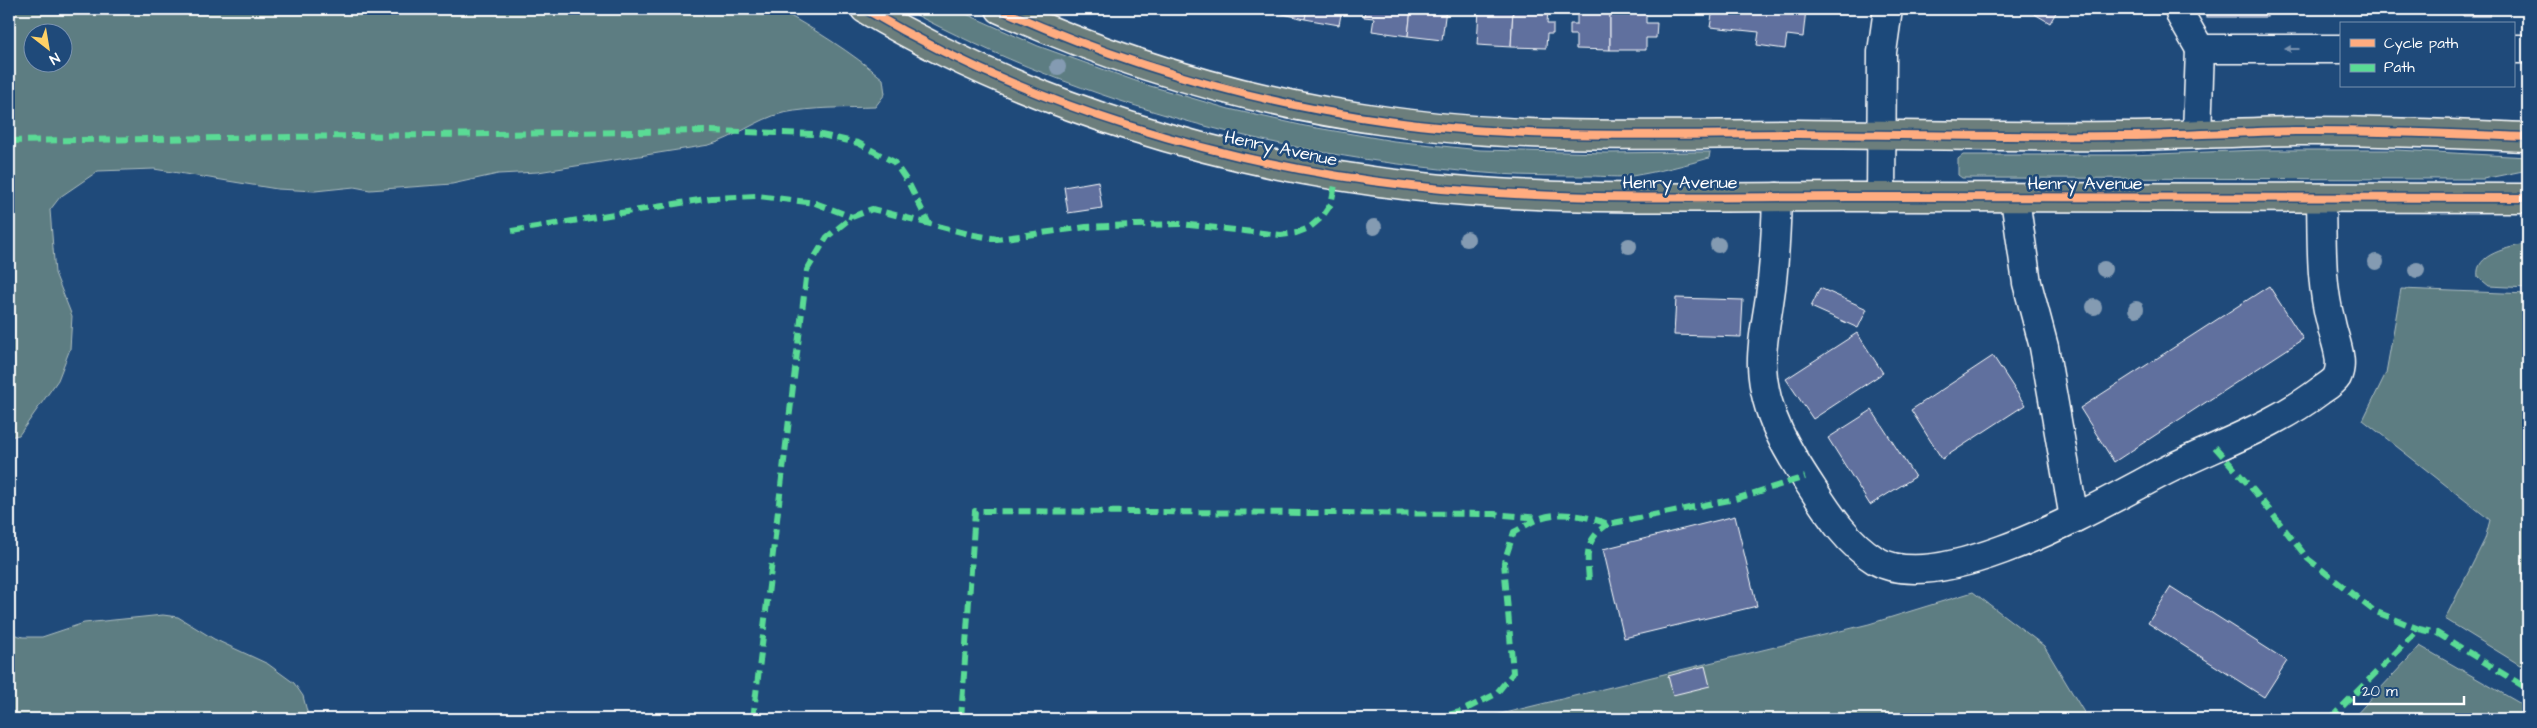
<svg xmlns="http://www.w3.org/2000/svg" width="2537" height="728" viewBox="0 0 2537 728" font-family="'Architects Daughter',sans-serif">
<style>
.green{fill:#5d7d82;stroke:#aebec0;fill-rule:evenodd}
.building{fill:#61709e;stroke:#fff}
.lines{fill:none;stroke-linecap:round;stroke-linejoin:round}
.minor-casing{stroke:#fff;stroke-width:31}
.major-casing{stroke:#fff;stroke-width:31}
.minor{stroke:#1f4a7a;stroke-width:28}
.major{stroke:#6c7e7c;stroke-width:28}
.quiet{stroke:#5adb95;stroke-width:6;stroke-dasharray:12 6;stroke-linecap:butt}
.cycleway-casing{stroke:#1f4a7a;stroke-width:11}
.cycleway{stroke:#ffac80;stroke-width:8}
.tree{fill:#849bb2}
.oneway{fill:#7992af}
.labels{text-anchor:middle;stroke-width:5;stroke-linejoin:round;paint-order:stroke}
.street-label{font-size:18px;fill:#fff;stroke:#1f4a7a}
</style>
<rect width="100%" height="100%" fill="#1f4a7a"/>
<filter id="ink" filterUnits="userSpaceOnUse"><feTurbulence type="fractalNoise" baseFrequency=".02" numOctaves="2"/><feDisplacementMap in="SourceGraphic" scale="10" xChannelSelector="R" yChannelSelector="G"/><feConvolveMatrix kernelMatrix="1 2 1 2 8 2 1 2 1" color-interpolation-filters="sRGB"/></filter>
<g filter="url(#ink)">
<g class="green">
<path d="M9 9H778C814 29 851 52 883 79L885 94 875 107C845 108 813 107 783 113 757 119 735 138 709 145L538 172 498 174 452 184 370 190 354 187 315 191 277 189 154 169 98 171 60 197 50 210 55 273 72 316 70 349 58 380 19 435 9 437ZM62 32V62H32V32Z"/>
<path d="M905 9H955L1038 46 1147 85 1229 109 1305 126 1394 141 1480 150 1606 153 1697 152H1710L1709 158C1686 165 1656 172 1632 176 1619 178 1604 176 1590 176 1559 176 1529 176 1498 174 1293 160 1086 106 905 9Z"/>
<polygon points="2260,150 2397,150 2528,157 2528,170 2483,179 1962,178 1958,175 1958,159 1963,155 2130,155"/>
<path d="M2528 243V288L2489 286 2478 277C2474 253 2510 248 2528 243Z"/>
<polygon points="2401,289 2528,294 2528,670 2445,619 2485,539 2490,520 2363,420 2386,373"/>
<polygon points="1973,592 2044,646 2088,719 1480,719 1869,624"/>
<polygon points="163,615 178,617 214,639 268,664 294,683 303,696 309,719 9,719 9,633 23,637 42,637 84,623"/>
<polygon points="2420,646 2528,708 2528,719 2352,719"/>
</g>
<g class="building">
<polygon points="1271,9 1307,9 1305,19 1270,11"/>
<polygon points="1307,9 1342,9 1339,25 1305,19"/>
<polygon points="1365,9 1411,9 1408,36 1372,31 1374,18 1364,17"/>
<polygon points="1411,9 1446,9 1442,40 1408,36"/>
<polygon points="1479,9 1513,9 1511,47 1477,45"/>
<polygon points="1513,9 1548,9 1547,24 1553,24 1553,34 1547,34 1546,48 1511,47"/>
<polygon points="1577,9 1610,9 1610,50 1576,49 1576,35 1570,35 1570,24 1577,24"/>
<polygon points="1610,9 1646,9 1646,23 1657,23 1656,38 1646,38 1646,50 1610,50"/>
<polygon points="1713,9 1806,9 1803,37 1787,35 1785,49 1757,45 1759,32 1710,27"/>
<polygon points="2026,9 2058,9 2050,23"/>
<rect x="2207" y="9" width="60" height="8"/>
<polygon points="2303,9 2519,9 2490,9 2490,16 2463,16 2463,9"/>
<polygon points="1098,181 1102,208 1068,213 1064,187"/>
<polygon points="2269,286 2303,339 2114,462 2080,408"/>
<polygon points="1820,288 1867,309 1858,328 1811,307"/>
<polygon points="1676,298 1743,300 1741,337 1674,335"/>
<polygon points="1857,333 1883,373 1813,419 1786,379"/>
<polygon points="1993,356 2025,405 1942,459 1911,410"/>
<polygon points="1872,410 1915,477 1870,505 1828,438"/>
<polygon points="1735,516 1757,606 1624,638 1603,549"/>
<polygon points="2171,587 2287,661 2264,697 2148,623"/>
<polygon points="1705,666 1710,686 1673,695 1668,676"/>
</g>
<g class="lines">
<defs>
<g id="minor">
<polyline points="2179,9 2181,16 2200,49"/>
<polyline points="2513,49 2528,49"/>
<polyline points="2197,134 2200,49 2341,49"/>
<path d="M1777 197C1776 230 1775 263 1770 296 1767 319 1761 343 1762 366 1764 414 1788 452 1814 491 1830 516 1848 543 1875 560 1941 599 2103 503 2165 471 2217 445 2274 426 2320 391 2326 387 2334 382 2337 377 2345 361 2334 339 2331 323 2320 282 2322 240 2321 198"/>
<polyline points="1881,197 1882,52 1888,9"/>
<polyline points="2015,199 2027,283 2044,347 2074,518"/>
</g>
<g id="major">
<path d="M865 9C1028 106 1224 165 1412 186 1567 203 1725 196 1881 197 2096 198 2312 198 2528 198"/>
<path d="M1000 9C1123 64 1253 103 1387 121 1522 140 1662 134 1798 134 1904 135 2010 137 2117 136 2176 136 2236 132 2295 131 2373 130 2451 134 2528 137"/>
</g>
</defs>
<use href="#minor" class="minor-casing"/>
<use href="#major" class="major-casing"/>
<use href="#minor" class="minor"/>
<use href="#major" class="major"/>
<g class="quiet">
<polyline points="9,141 707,131 817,134 858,143 894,162 909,184 928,222"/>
<polyline points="512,231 711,198 758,196 815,203 852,217"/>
<polyline points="2215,447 2255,492 2308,559 2374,611 2419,629"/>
<path d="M1589 580C1587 554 1584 540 1608 524"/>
<polyline points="753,719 807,270 827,237 852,217 872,209 969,234 997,239 1086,227 1136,225 1180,224 1281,235 1296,233 1309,228 1322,217 1331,204 1337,176"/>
<polyline points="961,719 975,511 1494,514 1539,518"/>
<path d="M1432 719 1460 712 1496 694 1513 673 1504 562 1514 532C1522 528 1530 522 1538 519 1560 510 1587 516 1608 524L1735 499 1805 477"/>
<polyline points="2330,719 2419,629 2437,633 2528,689"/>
</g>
<defs>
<g id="cycleway">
<path d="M865 9C1028 106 1224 165 1412 186 1567 203 1725 196 1881 197 2096 198 2312 198 2528 198"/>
<path d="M1000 9C1123 64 1253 103 1387 121 1522 140 1662 134 1798 134 1904 135 2010 137 2117 136 2176 136 2236 132 2295 131 2373 130 2451 134 2528 137"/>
</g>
</defs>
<use href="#cycleway" class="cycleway-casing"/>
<use href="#cycleway" class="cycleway"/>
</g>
<g class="tree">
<circle cx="1058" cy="67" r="8"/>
<circle cx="1374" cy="227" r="8"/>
<circle cx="1467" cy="239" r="8"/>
<circle cx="1718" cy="245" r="8"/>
<circle cx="1629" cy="246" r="8"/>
<circle cx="2376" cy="262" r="8"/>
<circle cx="2104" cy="269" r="8"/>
<circle cx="2417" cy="270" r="8"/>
<circle cx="2094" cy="307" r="8"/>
<circle cx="2136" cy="309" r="8"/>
</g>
<defs><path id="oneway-solid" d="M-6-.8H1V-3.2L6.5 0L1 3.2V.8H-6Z" transform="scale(1.25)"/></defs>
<use class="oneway" href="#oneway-solid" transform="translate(2292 49) rotate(-180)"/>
</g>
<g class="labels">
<g class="street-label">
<text transform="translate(1281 148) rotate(12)" y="6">Henry Avenue</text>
<text x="1680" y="188">Henry Avenue</text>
<text x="2085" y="189">Henry Avenue</text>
</g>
</g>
<rect width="2537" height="728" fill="none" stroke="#1f4a7a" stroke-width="30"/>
<rect x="15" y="15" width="2507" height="698" fill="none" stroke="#fff" stroke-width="2" filter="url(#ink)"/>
<rect x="2340" y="22" width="175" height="65" fill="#1f4a7a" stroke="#7992af"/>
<rect x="2350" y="39" width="25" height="8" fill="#ffac80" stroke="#7992af"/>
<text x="2384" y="48" font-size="15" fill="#ffffff">Cycle path</text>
<rect x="2350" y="64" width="25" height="8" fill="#5adb95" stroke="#7992af"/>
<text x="2384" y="72" font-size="15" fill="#ffffff">Path</text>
<g transform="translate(48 48) rotate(149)"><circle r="24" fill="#1f4a7a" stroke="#7992af"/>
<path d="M0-4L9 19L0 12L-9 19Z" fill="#ffd166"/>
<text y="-8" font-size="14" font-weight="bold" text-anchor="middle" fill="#ffffff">N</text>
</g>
<path d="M2354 696v8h110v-8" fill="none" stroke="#ffffff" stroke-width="2.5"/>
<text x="2362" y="696" font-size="15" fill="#ffffff" stroke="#1f4a7a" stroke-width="4" paint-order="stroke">20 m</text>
</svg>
